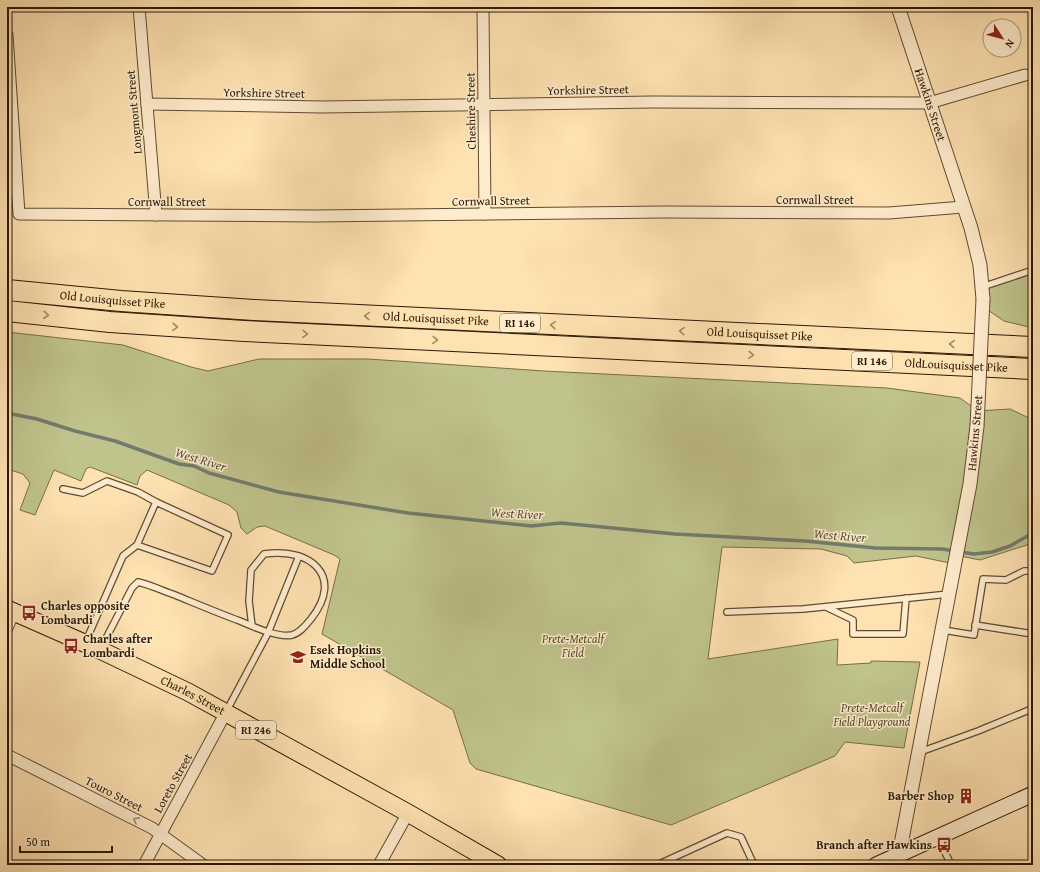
<svg xmlns="http://www.w3.org/2000/svg" width="1040" height="872" viewBox="0 0 1040 872" font-family="'Gentium Book Plus',serif">
<style>
.green{fill:#c0c38c;stroke:#766e48}
.lines{fill:none;stroke-linecap:round;stroke-linejoin:round}
.stream{stroke:#727b6c;stroke-width:3.5}
.service-casing{stroke:#604b30;stroke-width:8}
.minor-casing{stroke:#604b30;stroke-width:13}
.tertiary-casing{stroke:#604b30;stroke-width:15}
.secondary-casing{stroke:#2b1904;stroke-width:17}
.primary-casing{stroke:#2b1904;stroke-width:19}
.motorway-casing{stroke:#2b1904;stroke-width:22}
.service{stroke:#ffeccd;stroke-width:5.5}
.minor{stroke:#ffeccd;stroke-width:11}
.tertiary{stroke:#ffeccd;stroke-width:13}
.secondary{stroke:#ffeccd;stroke-width:15}
.primary{stroke:#ffe2b2;stroke-width:17}
.motorway{stroke:#ffe2b2;stroke-width:20}
.tertiary-bridge-casing{stroke:#604b30;stroke-width:15;stroke-linecap:butt}
.tertiary-bridge{stroke:#ffeccd;stroke-width:13}
.oneway{stroke:#a08864}
.oneway2{stroke:#a08d73}
.labels{text-anchor:middle;stroke-width:3;stroke-linejoin:round;paint-order:stroke}
.shield{fill:#ffeccd;stroke:#6b5840;stroke-width:1}
.shield-label{font-size:11px;font-weight:bold;fill:#2b1904}
.street-label{font-size:12px;fill:#2b1904;stroke:#ffeccd}
.poi-label{font-size:12px;font-weight:bold;fill:#2b1904;stroke:#ffeccd;text-anchor:start}
.park-label{font-size:12px;font-style:italic;fill:#584c2d;stroke:#ffeccd}
.water-label{font-size:13px;font-style:italic;fill:#545241;stroke:#ffeccd}
</style>
<rect width="100%" height="100%" fill="#ffe2b2"/>
<filter id="stains"><feTurbulence type="fractalNoise" baseFrequency=".005" numOctaves="4"/><feColorMatrix values="0 0 0 0 .2 0 0 0 0 .09 0 0 0 0 .02 0 0 0 .5 -.17"/></filter>
<radialGradient id="worn" r=".72"><stop offset=".6" stop-color="#630" stop-opacity="0"/><stop offset="1" stop-color="#630" stop-opacity=".3"/></radialGradient>
<g class="green">
<polygon points="1033,268 1033,328 1004,321 985,308 983,286"/>
<polygon points="7,332 123,345 191,367 208,371 259,359 368,359 544,371 887,388 960,398 978,411 1010,409 1029,418 1033,417 1033,543 980,560 955,555 950,563 916,556 854,563 847,556 821,549 722,547 708,659 838,639 837,665 871,663 871,661 920,662 904,748 845,742 835,756 671,825 476,769 470,763 453,710 322,634 340,559 334,555 265,526 257,527 247,534 241,528 237,512 229,505 147,470 140,476 137,485 90,467 86,469 81,481 54,470 35,515 20,510 30,483 23,474 7,469"/>
</g>
<g class="lines">
<polyline class="stream" points="7,413 37,419 75,431 115,441 179,464 194,466 209,473 279,492 408,513 531,526 561,523 675,534 805,541 875,548 942,549 974,554 992,552 1010,546 1033,533"/>
<defs>
<g id="service">
<polyline points="982,287 1033,270"/>
<polyline points="63,489 83,493 107,481 138,492 156,502"/>
<polyline points="826,607 853,620 853,634 903,634 906,598"/>
<polyline points="727,612 803,609 949,594"/>
<polyline points="975,625 1033,634"/>
<polyline points="943,630 974,635 983,579 1006,580 1024,571 1033,571"/>
<polyline points="86,641 123,556 137,545 212,571 228,535 156,502 137,545"/>
<path d="M101 648 132 588 138 582C151 585 163 591 175 595 197 604 218 613 240 621 254 627 278 638 292 635 300 633 306 625 311 619 345 576 310 547 264 554L251 570 249 601 252 626"/>
<polyline points="226,712 268,633 299,556"/>
<polyline points="920,752 978,731 1029,710 1033,706"/>
<polyline points="938,837 951,865"/>
<polyline points="657,865 727,833 741,837 754,865"/>
</g>
<g id="minor">
<polyline points="139,7 156,215"/>
<polyline points="483,7 485,214"/>
<polyline points="7,35 19,214 316,216 664,212 889,213 963,207"/>
<polyline points="147,104 322,107 652,102 929,103 1025,75"/>
<polyline points="7,628 14,612"/>
<polyline points="7,755 152,828 203,865"/>
<polyline points="144,865 225,714"/>
<polyline points="379,865 408,813"/>
</g>
<g id="tertiary">
<path id="s1" d="M898 7 971 228 980 265 983 299"/>
<polyline points="897,865 970,484 977,426"/>
</g>
<polyline id="secondary" points="876,865 1033,794"/>
<g id="primary">
<path id="s2" d="M7 609 100 650 188 692 408 813 498 865"/>
</g>
<g id="motorway">
<path id="s3" d="M7 290 121 301 254 310 1033 347"/>
<path id="s4" d="M7 311 110 322 244 331 1033 369"/>
</g>
</defs>
<use href="#service" class="service-casing"/>
<use href="#minor" class="minor-casing"/>
<use href="#tertiary" class="tertiary-casing"/>
<use href="#secondary" class="secondary-casing"/>
<use href="#primary" class="primary-casing"/>
<use href="#motorway" class="motorway-casing"/>
<use href="#service" class="service"/>
<use href="#minor" class="minor"/>
<use href="#tertiary" class="tertiary"/>
<use href="#secondary" class="secondary"/>
<use href="#primary" class="primary"/>
<use href="#motorway" class="motorway"/>
<defs>
<polyline id="tertiary-bridge" points="977,426 983,299"/>
</defs>
<use href="#tertiary-bridge" class="tertiary-bridge-casing"/>
<use href="#tertiary-bridge" class="tertiary-bridge"/>
</g>
<defs><path id="oneway-chevron" d="M-2-3.5L2.5 0L-2 3.5" fill="none" stroke-width="1.6" stroke-linecap="round" stroke-linejoin="round"/></defs>
<g class="oneway">
<use href="#oneway-chevron" transform="translate(46 315) rotate(6)"/>
<use href="#oneway-chevron" transform="translate(367 316) rotate(-177)"/>
<use href="#oneway-chevron" transform="translate(553 325) rotate(-177)"/>
<use href="#oneway-chevron" transform="translate(175 327) rotate(4)"/>
<use href="#oneway-chevron" transform="translate(682 331) rotate(-177)"/>
<use href="#oneway-chevron" transform="translate(305 334) rotate(3)"/>
<use href="#oneway-chevron" transform="translate(435 340) rotate(3)"/>
<use href="#oneway-chevron" transform="translate(952 344) rotate(-177)"/>
<use href="#oneway-chevron" transform="translate(751 355) rotate(3)"/>
</g>
<use class="oneway2" href="#oneway-chevron" transform="translate(136 820) rotate(-151)"/>
<defs>
<symbol id="bus-bare" viewBox="-9 -9 18 18"><path d="M-5-6H5V4H4V6H2V4H-2V6H-4V4H-5ZM-3.5-4V0h7V-4ZM-3.5 1.2v1.5H-2V1.2ZM2 1.2v1.5H3.5V1.2Z" fill="#8f2418" stroke="#ffeccd" stroke-width="2.5" paint-order="stroke"/></symbol>
<symbol id="school-bare" viewBox="-9 -9 18 18"><path d="M0-5L7-2L0 1L-7-2ZM-4 1L0 2.5L4 1V4Q0 6-4 4Z" fill="#8f2418" stroke="#ffeccd" stroke-width="2.5" paint-order="stroke"/></symbol>
<symbol id="building-bare" viewBox="-9 -9 18 18"><path d="M-4-6H4V6H1V3H-1V6H-4ZM-2.5-4.3h1.7v1.8h-1.7ZM.8-4.3h1.7v1.8H.8ZM-2.5-1h1.7V.8h-1.7ZM.8-1h1.7V.8H.8Z" fill="#8f2418" stroke="#ffeccd" stroke-width="2.5" paint-order="stroke"/></symbol>
</defs>
<g fill-rule="evenodd">
<use href="#bus-bare" x="18" y="602" width="22" height="22"/>
<use href="#bus-bare" x="60" y="635" width="22" height="22"/>
<use href="#school-bare" x="287" y="646" width="22" height="22"/>
<use href="#building-bare" x="955" y="785" width="22" height="22"/>
<use href="#bus-bare" x="933" y="834" width="22" height="22"/>
</g>
<g class="labels">
<g class="shield">
<rect x="500" y="314" width="40" height="18" rx="3"/>
<rect x="852" y="352" width="40" height="18" rx="3"/>
<rect x="236" y="721" width="40" height="18" rx="3"/>
</g>
<g class="shield-label">
<text x="520" y="327">RI 146</text>
<text x="872" y="365">RI 146</text>
<text x="256" y="734">RI 246</text>
</g>
<g class="street-label">
<text transform="translate(588 90) rotate(-1)" y="4">Yorkshire Street</text>
<text transform="translate(264 93) rotate(1)" y="4">Yorkshire Street</text>
<text dy="4" stroke="none"><textPath href="#s1" startOffset="103">Hawkins Street</textPath></text>
<text transform="translate(471 111) rotate(-91)" y="4">Cheshire Street</text>
<text transform="translate(134 112) rotate(-95)" y="4">Longmont Street</text>
<text x="815" y="204">Cornwall Street</text>
<text transform="translate(491 201) rotate(-1)" y="4">Cornwall Street</text>
<text x="167" y="206">Cornwall Street</text>
<text dy="4" stroke="none"><textPath href="#s3" startOffset="106">Old Louisquisset Pike</textPath></text>
<text dy="4" stroke="none"><textPath href="#s3" startOffset="430">Old Louisquisset Pike</textPath></text>
<text dy="4" stroke="none"><textPath href="#s3" startOffset="754">Old Louisquisset Pike</textPath></text>
<text dy="4" stroke="none"><textPath href="#s4" startOffset="951">OldLouisquisset Pike</textPath></text>
<text transform="translate(975 433) rotate(-85)" y="4">Hawkins Street</text>
<text dy="4" stroke="none"><textPath href="#s2" startOffset="205">Charles Street</textPath></text>
<text transform="translate(173 783) rotate(-61)" y="4">Loreto Street</text>
<text transform="translate(114 794) rotate(27)" y="4">Touro Street</text>
</g>
<g class="poi-label">
<text x="41" y="610">Charles opposite<tspan x="41" dy="14">Lombardi</tspan></text>
<text x="83" y="643">Charles after<tspan x="83" dy="14">Lombardi</tspan></text>
<text x="310" y="654">Esek Hopkins<tspan x="310" dy="14">Middle School</tspan></text>
<text x="954" y="800" text-anchor="end">Barber Shop</text>
<text x="932" y="849" text-anchor="end">Branch after Hawkins</text>
</g>
<g class="park-label">
<text x="573" y="643">Prete-Metcalf<tspan x="573" dy="14">Field</tspan></text>
<text x="872" y="712">Prete-Metcalf<tspan x="872" dy="14">Field Playground</tspan></text>
</g>
<g class="water-label">
<text transform="translate(201 459) rotate(17)" y="5">West River</text>
<text transform="translate(517 513) rotate(3)" y="5">West River</text>
<text transform="translate(840 535) rotate(5)" y="5">West River</text>
</g>
</g>
<rect width="1040" height="872" fill="none" stroke="#ffe2b2" stroke-width="24"/>
<rect x="8" y="8" width="1024" height="856" fill="none" stroke="#2b1904" stroke-width="2"/>
<rect x="12" y="12" width="1016" height="848" fill="none" stroke="#2b1904"/>
<g transform="translate(1002 38) rotate(126)"><circle r="19" fill="#ffeccd" stroke="#aa987d"/>
<path d="M0-3L7 15L0 10L-7 15Z" fill="#8f2418"/>
<text y="-6" font-size="11" font-weight="bold" text-anchor="middle" fill="#2b1904">N</text>
</g>
<path d="M20 846v6h92v-6" fill="none" stroke="#2b1904" stroke-width="2"/>
<text x="26" y="846" font-size="12" fill="#2b1904" stroke="#ffeccd" stroke-width="3" paint-order="stroke">50 m</text>
<rect width="100%" height="100%" filter="url(#stains)"/>
<rect width="100%" height="100%" fill="url(#worn)"/>
</svg>
